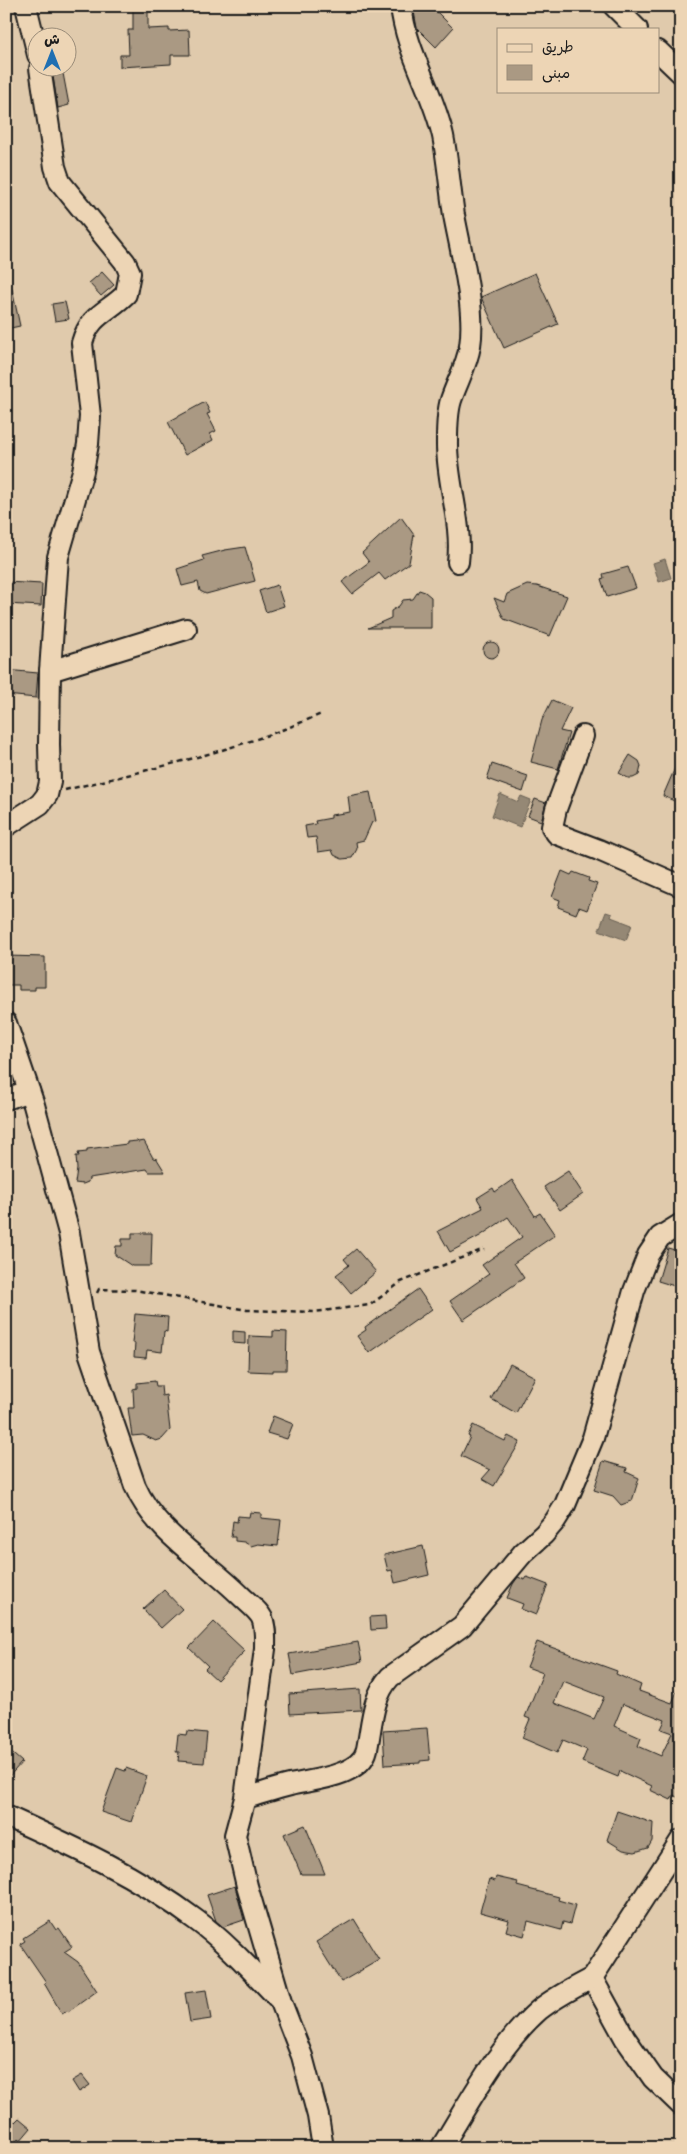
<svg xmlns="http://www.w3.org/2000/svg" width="687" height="2154" viewBox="0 0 687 2154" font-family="'Balsamiq Sans','Playpen Sans Arabic',sans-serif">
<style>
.water{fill:#958874;stroke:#655d51}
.building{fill:#aa9983;stroke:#1c1c1c;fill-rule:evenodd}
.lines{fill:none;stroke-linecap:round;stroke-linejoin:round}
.minor-casing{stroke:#1c1c1c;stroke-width:24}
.path{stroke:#1c1c1c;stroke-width:2.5;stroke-dasharray:5 4;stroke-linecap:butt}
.minor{stroke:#edd5b5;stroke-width:20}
</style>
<rect width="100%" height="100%" fill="#e0caac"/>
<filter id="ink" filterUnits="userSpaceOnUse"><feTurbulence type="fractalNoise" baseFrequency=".02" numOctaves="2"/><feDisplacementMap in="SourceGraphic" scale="10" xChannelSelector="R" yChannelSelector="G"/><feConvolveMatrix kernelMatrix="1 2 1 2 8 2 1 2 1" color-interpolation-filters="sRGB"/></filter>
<g filter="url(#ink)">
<g class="water">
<polygon points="665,559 671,578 659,582 653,563"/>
<polygon points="500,794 518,802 521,796 531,800 520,827 492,816"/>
<polygon points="606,912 612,914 611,917 632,925 626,940 599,930"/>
</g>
<g class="building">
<polygon points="133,6 148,6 148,29 169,28 169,31 189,30 190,55 171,55 171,64 120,67 120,55 129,55 128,30 133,30"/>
<polygon points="413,6 431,6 453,28 436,47 417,28"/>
<polygon points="62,68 69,105 58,108 52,70"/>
<polygon points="102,272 114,285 101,296 89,283"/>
<polygon points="535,273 558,324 504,348 481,297"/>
<polygon points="12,289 20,326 6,329 6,290"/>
<polygon points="65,302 69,319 55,321 52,304"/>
<polygon points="205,402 210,413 207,414 216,431 210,434 213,440 185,455 168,422"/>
<polygon points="401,517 414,535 409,563 385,580 379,573 352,594 342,582 369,562 362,553"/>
<polygon points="245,547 255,581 206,594 200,591 198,582 182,586 177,569 204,560 202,556 225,550"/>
<polygon points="628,567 636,588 607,597 601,579 604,578 603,574"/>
<polygon points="7,582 42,584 41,606 6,604"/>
<polygon points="277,585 284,606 266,612 259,591"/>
<polygon points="527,585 537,586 567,596 550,636 504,619 494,598 504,602 507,594"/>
<polygon points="419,590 425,592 431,597 431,628 368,628 391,618 391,611 399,606 403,600 413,599"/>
<circle cx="491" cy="650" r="8"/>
<polygon points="6,670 38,673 36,698 6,695"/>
<polygon points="552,700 571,708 560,731 569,733 558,769 531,762 542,720"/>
<polygon points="681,754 681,804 663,796"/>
<polygon points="630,755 639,761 641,766 639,775 633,778 628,778 619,773"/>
<polygon points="492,764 528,776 523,792 487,779"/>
<polygon points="370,792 376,821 372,822 364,840 356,842 357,849 352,858 342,859 334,855 332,850 318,852 316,837 307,838 305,826 316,824 315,821 331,818 331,815 350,812 348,796"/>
<polygon points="535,799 546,803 541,821 528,816"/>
<polygon points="562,871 571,875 573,872 589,878 588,881 597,884 587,910 579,907 576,914 558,907 560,900 552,897"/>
<polygon points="7,956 45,957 45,987 35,987 35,990 19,990 19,985 7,985"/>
<polygon points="137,1141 138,1142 144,1141 153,1158 157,1159 165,1172 149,1172 147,1169 89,1178 88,1182 83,1184 75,1183 77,1169 76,1156 79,1156 78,1153 87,1152 87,1149 127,1144 127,1142"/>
<polygon points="568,1171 583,1194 560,1210 544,1187"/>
<polygon points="512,1180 535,1216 540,1213 555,1235 514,1263 524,1278 463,1320 450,1301 489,1274 482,1265 522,1237 508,1217 480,1236 450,1252 438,1231 483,1208 477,1198 493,1188 495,1192"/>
<polygon points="132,1233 152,1233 151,1266 132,1266 115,1255 116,1246 122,1246 122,1239 132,1239"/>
<polygon points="668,1248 681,1252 681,1288 658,1281"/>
<polygon points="356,1249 376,1272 351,1293 336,1275 349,1265 344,1259"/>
<polygon points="418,1289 432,1309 369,1353 357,1336 366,1330 365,1327"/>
<polygon points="135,1314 168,1317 167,1332 164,1331 162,1352 147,1350 146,1358 134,1357 135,1343 132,1343"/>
<polygon points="233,1331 245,1332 245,1344 233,1343"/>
<polygon points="273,1331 287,1332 286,1370 273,1370 273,1372 248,1371 249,1336 273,1337"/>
<polygon points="510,1364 535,1377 516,1413 491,1399"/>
<polygon points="155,1381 156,1386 161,1386 162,1396 166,1395 170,1430 162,1439 156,1441 143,1435 132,1436 128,1408 134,1408 133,1389 137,1388 137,1383"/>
<polygon points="273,1416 293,1424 287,1439 267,1433"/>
<polygon points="473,1425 505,1441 508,1436 520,1442 494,1486 482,1479 490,1470 461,1456 470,1437 468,1436"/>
<polygon points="603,1461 627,1468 626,1472 639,1478 632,1501 621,1505 613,1496 594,1490"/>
<polygon points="250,1512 261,1513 261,1518 281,1520 278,1546 258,1544 251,1546 244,1542 235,1541 235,1537 231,1537 233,1521 237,1522 238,1516 249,1517"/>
<polygon points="423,1546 429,1575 395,1583 392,1570 388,1571 384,1555"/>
<polygon points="518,1577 525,1580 527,1577 548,1585 536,1615 521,1609 523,1604 507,1598 513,1584"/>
<polygon points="164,1590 182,1609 161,1628 143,1609"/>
<polygon points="385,1616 386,1629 371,1630 370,1617"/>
<polygon points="214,1622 245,1651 217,1680 205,1669 208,1666 189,1648"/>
<polygon points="358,1642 362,1662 293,1675 289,1654"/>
<path d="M537 1642 617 1671 616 1674 641 1685 639 1691 672 1703 681 1682V1799L673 1795 671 1800 650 1790 652 1786 620 1771 618 1777 582 1762 587 1750 563 1740 557 1753 522 1738 530 1719 525 1717 543 1673 527 1667ZM563 1681 604 1697 594 1719 554 1703ZM623 1704 665 1720 661 1729 672 1733 661 1756 638 1746 641 1738 614 1726Z"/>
<polygon points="360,1689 361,1710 290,1714 289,1694"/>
<polygon points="427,1728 430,1760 420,1761 420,1763 385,1765 383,1731"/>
<polygon points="187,1731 207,1733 204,1763 178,1761 179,1752 176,1752 178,1734 186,1735"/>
<polygon points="6,1748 22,1762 6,1780"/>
<polygon points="117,1768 125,1771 126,1768 147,1776 131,1822 101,1812"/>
<polygon points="617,1811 653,1823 652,1841 648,1848 635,1852 623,1850 607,1840"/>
<polygon points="305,1825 325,1874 301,1874 284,1834"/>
<polygon points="496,1877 518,1882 517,1886 559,1897 558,1900 575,1905 570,1924 563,1922 561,1930 528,1921 524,1936 506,1931 509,1920 480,1912 489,1879 495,1881"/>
<polygon points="235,1886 244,1920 223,1927 216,1921 207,1895"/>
<polygon points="354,1919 379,1960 341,1982 316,1942"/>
<polygon points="50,1921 56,1930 59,1928 72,1947 64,1952 78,1962 97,1991 68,2012 67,2011 62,2014 44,1983 46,1982 20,1944 25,1941 23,1938"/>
<polygon points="206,1990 211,2019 190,2022 185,1993"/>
<polygon points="82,2075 90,2085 79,2092 72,2081"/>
<polygon points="19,2118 31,2128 20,2141 18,2139 10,2148 6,2148 6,2128 13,2120 15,2122"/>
</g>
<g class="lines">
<defs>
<g id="minor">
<polyline points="26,6 38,55"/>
<path d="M401 6C406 52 433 91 443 136 448 162 450 189 454 215 461 253 476 308 470 346 467 365 457 382 451 400 447 413 447 428 447 441 446 481 463 522 458 562"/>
<polyline points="614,6 637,29"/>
<polyline points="658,51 681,73"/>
<polyline points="50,671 186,629"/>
<polyline points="583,736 556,809 552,827 557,834 599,850 681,886"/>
<path d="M6 826 40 804 47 795 50 782 49 744 50 671 58 557 83 471 88 444 90 416 82 343C90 314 107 313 126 294L130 273 125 262 60 182 55 167 40 68"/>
<path d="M6 1023 34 1105 69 1233 89 1352 135 1486C156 1534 205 1560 241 1596 247 1602 258 1610 262 1618 266 1628 265 1638 265 1649L245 1798 235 1835 247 1886 281 2002 302 2056 318 2116 323 2148"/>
<polyline points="6,1099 29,1091"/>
<path d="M245 1798C260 1794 274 1789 290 1785 310 1780 361 1777 367 1749 372 1724 372 1697 390 1677L462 1626 523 1553 544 1534 555 1521 565 1505 593 1438 634 1291 648 1255 660 1237 681 1224"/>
<path d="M6 1816C72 1846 138 1876 196 1920 226 1942 252 1971 278 1998"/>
<polyline points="592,1978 625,2038 653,2078 681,2105"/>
<path d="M441 2148C469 2103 499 2045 539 2010 555 1997 573 1988 592 1978L681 1840"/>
</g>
</defs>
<use href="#minor" class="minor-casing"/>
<g class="path">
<path d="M65 790C152 769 240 750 321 714"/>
<polyline points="97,1293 99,1289 135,1290 247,1310 314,1312 370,1305 401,1282 484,1249"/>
</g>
<use href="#minor" class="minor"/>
</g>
</g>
<rect width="687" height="2154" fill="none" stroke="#edd5b5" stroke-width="25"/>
<rect x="12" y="12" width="662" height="2129" fill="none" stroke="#1c1c1c" stroke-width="2" filter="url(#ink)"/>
<rect x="497" y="28" width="162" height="65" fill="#edd5b5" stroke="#998b78"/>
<rect x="507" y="44" width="25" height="8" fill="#edd5b5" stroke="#998b78"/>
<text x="542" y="52" font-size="15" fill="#1c1c1c">طريق</text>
<rect x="507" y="65" width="25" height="15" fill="#aa9983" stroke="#998b78"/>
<text x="542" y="78" font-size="15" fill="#1c1c1c">مبنى</text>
<g transform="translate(52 52)"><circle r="24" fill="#edd5b5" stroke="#998b78"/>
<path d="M0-4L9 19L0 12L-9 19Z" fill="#1f6fb2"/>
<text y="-8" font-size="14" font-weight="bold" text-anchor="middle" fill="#1c1c1c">ش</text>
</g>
</svg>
